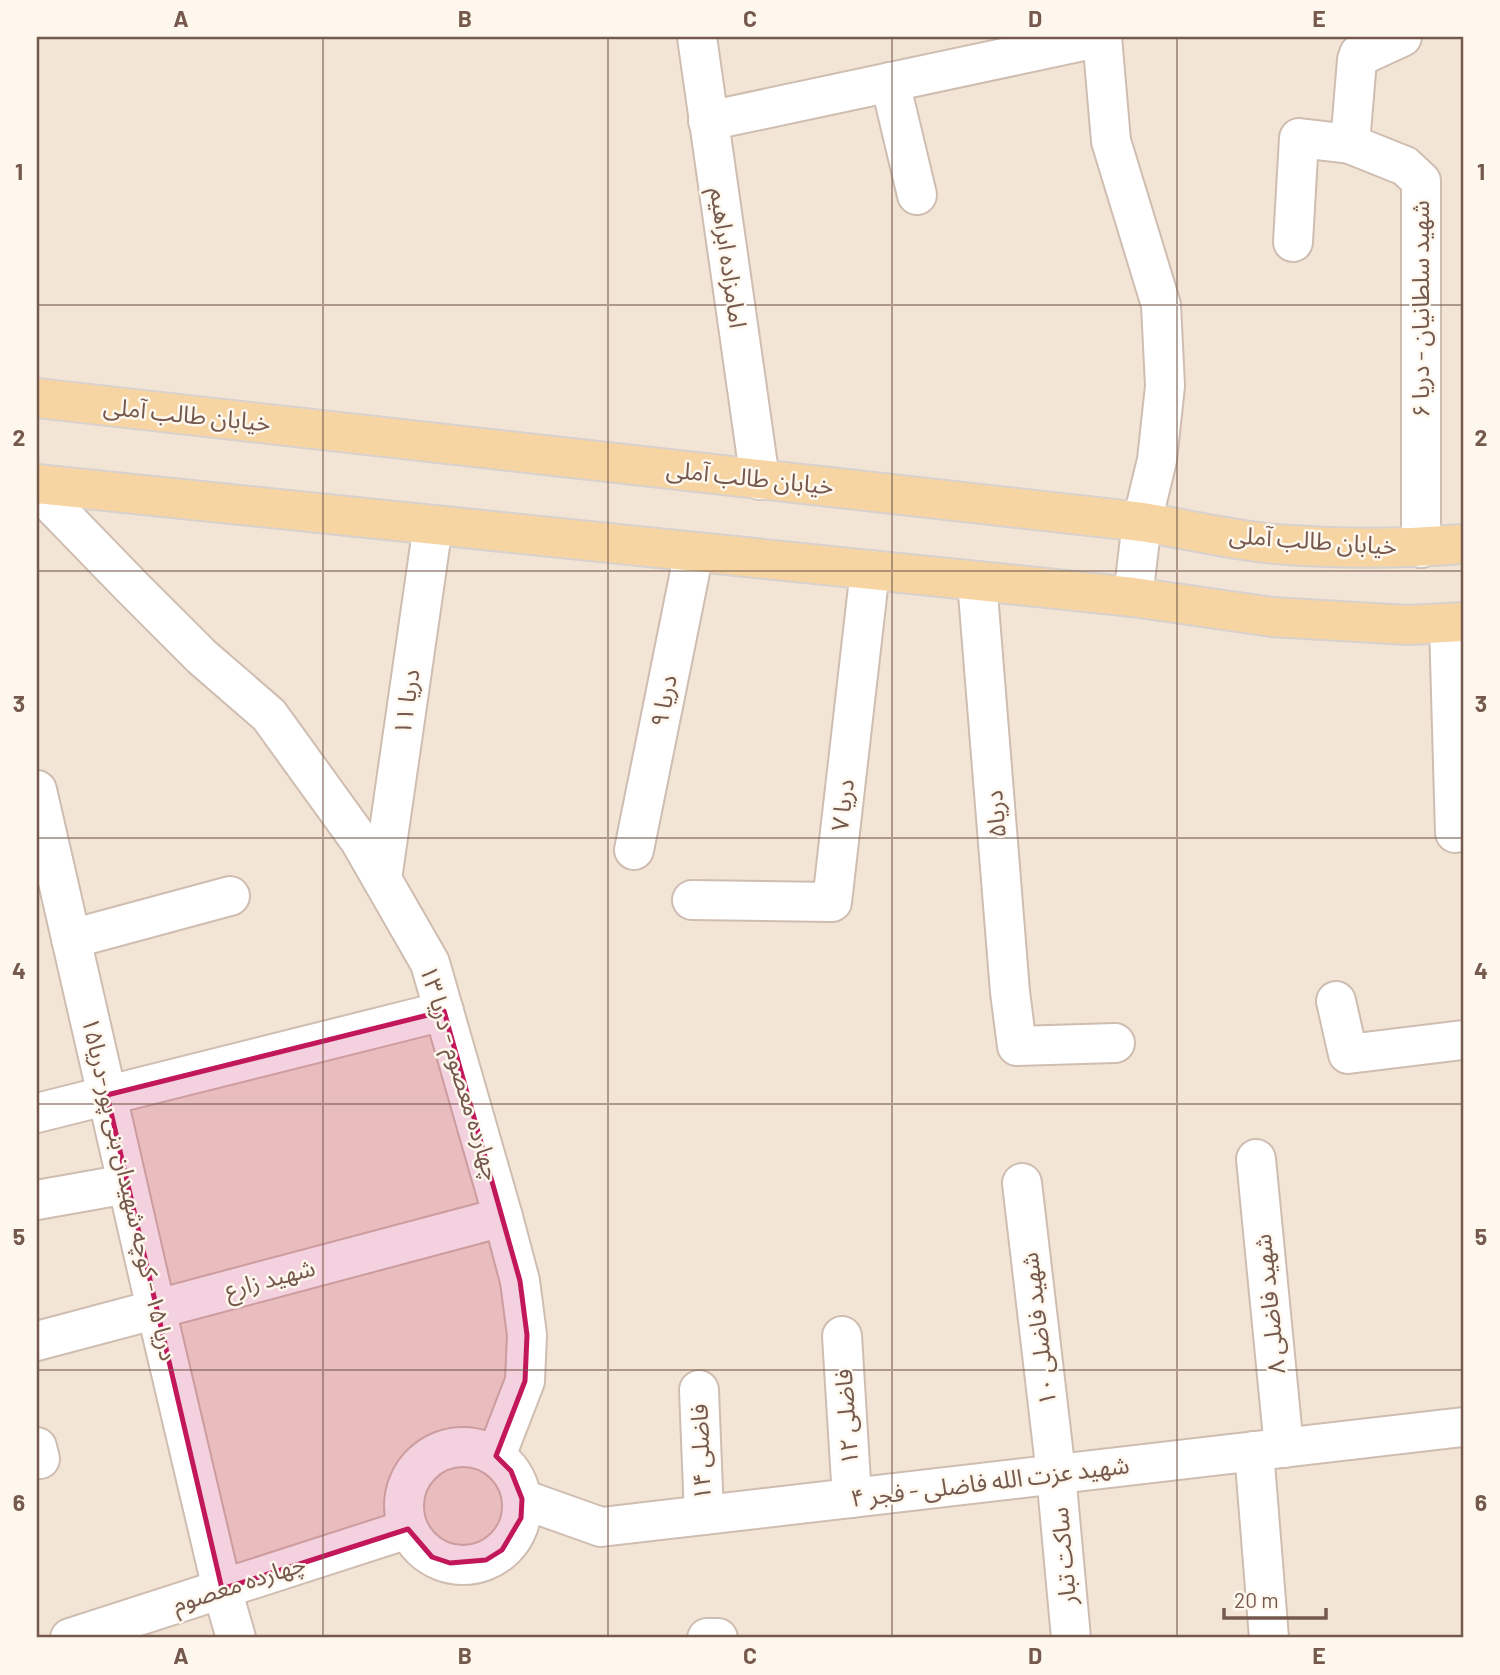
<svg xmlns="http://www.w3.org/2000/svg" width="1500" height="1675" viewBox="0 0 1500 1675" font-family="Barlow,'Noto Sans Arabic',sans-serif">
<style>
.residential{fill:#f3e5d6}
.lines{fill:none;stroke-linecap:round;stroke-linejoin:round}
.minor-casing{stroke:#cfbdb1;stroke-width:42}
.major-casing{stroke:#d8d1cd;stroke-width:42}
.minor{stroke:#fff;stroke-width:38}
.major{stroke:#f7d5a3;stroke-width:38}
.marked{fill:#c2185b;fill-opacity:0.2;stroke:#c2185b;stroke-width:5;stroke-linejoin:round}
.grid{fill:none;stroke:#75594d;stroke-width:2;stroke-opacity:0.55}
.labels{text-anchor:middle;stroke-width:5;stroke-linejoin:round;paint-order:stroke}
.street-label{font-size:24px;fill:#75594d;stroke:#fef7ee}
.neatline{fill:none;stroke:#75594d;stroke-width:2.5}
.grid-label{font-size:23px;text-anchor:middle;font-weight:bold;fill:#75594d}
</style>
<rect width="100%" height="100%" fill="#fcf3e8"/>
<rect class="residential" x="37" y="37" width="1426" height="1601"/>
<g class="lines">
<defs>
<g id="minor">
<polyline points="697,37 760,480"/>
<polyline points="1102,37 1111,141 1161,305 1165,386 1157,460 1142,522 1133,597"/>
<polyline points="890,82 917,195"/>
<polyline points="708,121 1102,37"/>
<polyline points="1350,144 1357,60 1359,54 1365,54 1402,37"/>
<polyline points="1293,242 1299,138 1350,144 1405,166 1421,181 1421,548"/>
<polyline points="37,489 132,587 202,657 269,715 360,841 430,963 503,1217 520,1281 527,1335 525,1381 496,1456"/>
<polyline points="977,581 1010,992 1017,1046 1115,1043"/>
<polyline points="1449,624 1455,833 1463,832"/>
<polyline points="37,790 156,1309 222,1589 236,1638"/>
<polyline points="634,850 694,552"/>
<polyline points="382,879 433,525"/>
<polyline points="692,900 832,902 870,570"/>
<polyline points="71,939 230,896"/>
<polyline points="1336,1001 1348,1054 1463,1040"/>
<polyline points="37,1113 444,1011"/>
<polyline points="1256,1159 1284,1448"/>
<polyline points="1022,1183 1056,1474 1071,1638"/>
<polyline points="37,1200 127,1184"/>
<polyline points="842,1336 852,1498"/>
<polyline points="37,1341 503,1217"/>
<polyline points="699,1390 704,1515"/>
<polyline points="37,1447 40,1459"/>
<circle cx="463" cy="1506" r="59"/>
<polyline points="1254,1451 1269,1638"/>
<polyline points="522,1499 601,1527 1463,1427"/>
<polyline points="70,1638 408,1529"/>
<polyline points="707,1638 718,1638"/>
</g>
<g id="major">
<path d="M37 398 1142 522C1186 529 1231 540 1275 544 1338 549 1400 549 1463 544"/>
<polyline points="37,484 1133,597 1272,617 1408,625 1463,622"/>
</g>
</defs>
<use href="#minor" class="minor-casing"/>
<use href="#major" class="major-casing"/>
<use href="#minor" class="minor"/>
<use href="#major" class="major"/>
</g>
<path class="marked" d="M444 1011 520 1281 527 1335 525 1381 496 1456 511 1471 522 1499 521 1518 502 1550 486 1560 450 1563 432 1557 408 1529 222 1589 107 1095Z"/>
<path class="grid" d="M323 37V1638M608 37V1638M892 37V1638M1177 37V1638M37 305H1463M37 571H1463M37 838H1463M37 1104H1463M37 1370H1463"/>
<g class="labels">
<g class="street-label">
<text transform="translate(728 258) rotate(82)" y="8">امامزاده ابراهیم</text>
<text transform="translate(1421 309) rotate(-90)" y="8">شهید سلطانیان - دریا ۶</text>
<text transform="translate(187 415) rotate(6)" y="8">خیابان طالب آملی</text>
<text transform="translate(750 478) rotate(6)" y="8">خیابان طالب آملی</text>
<text transform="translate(1313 541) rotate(4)" y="8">خیابان طالب آملی</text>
<text transform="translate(664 701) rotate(-79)" y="8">دریا ۹</text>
<text transform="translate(407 702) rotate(-82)" y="8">دریا ۱۱</text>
<text transform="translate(843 805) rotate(-83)" y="8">دریا ۷</text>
<text transform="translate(996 814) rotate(-95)" y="8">دریا۵</text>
<text transform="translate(460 1073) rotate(73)" y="8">چهارده معصوم - دریا ۱۳</text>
<text transform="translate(129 1189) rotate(77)" y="8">دریا ۱۵ - كوچه شهيدان بنی پور-دريا۱۵</text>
<text transform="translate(270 1279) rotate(-15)" y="8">شهید زارع</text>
<text transform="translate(1270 1304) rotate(-96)" y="8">شهید فاضلی ۸</text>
<text transform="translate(1039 1329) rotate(-97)" y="8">شهید فاضلی ۱۰</text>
<text transform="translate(847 1417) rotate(-94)" y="8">فاضلی ۱۲</text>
<text transform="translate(701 1452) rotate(-92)" y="8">فاضلی ۱۴</text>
<text transform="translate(990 1482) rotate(-7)" y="8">شهید عزت الله فاضلی - فجر ۴</text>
<text transform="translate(1064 1556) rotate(-95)" y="8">ساکت تبار</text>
<text transform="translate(239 1584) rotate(-18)" y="8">چهارده معصوم</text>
</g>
</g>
<rect width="1500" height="1675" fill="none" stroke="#fef7ee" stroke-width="77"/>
<path d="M1224 1608v10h102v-10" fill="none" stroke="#75594d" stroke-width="3.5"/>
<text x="1234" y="1608" font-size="21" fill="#75594d" stroke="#fef7ee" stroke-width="5" paint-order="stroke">20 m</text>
<rect x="38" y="38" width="1424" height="1598" class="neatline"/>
<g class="grid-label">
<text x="181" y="27">A</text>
<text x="465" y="27">B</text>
<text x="750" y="27">C</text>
<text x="1035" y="27">D</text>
<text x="1319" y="27">E</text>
<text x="19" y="180">1</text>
<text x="1481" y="180">1</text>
<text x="19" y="446">2</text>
<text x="1481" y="446">2</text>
<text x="19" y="712">3</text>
<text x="1481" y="712">3</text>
<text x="19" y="979">4</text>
<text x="1481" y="979">4</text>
<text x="19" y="1245">5</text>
<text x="1481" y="1245">5</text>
<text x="19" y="1511">6</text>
<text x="1481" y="1511">6</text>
<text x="181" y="1664">A</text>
<text x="465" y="1664">B</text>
<text x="750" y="1664">C</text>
<text x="1035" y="1664">D</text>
<text x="1319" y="1664">E</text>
</g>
</svg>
